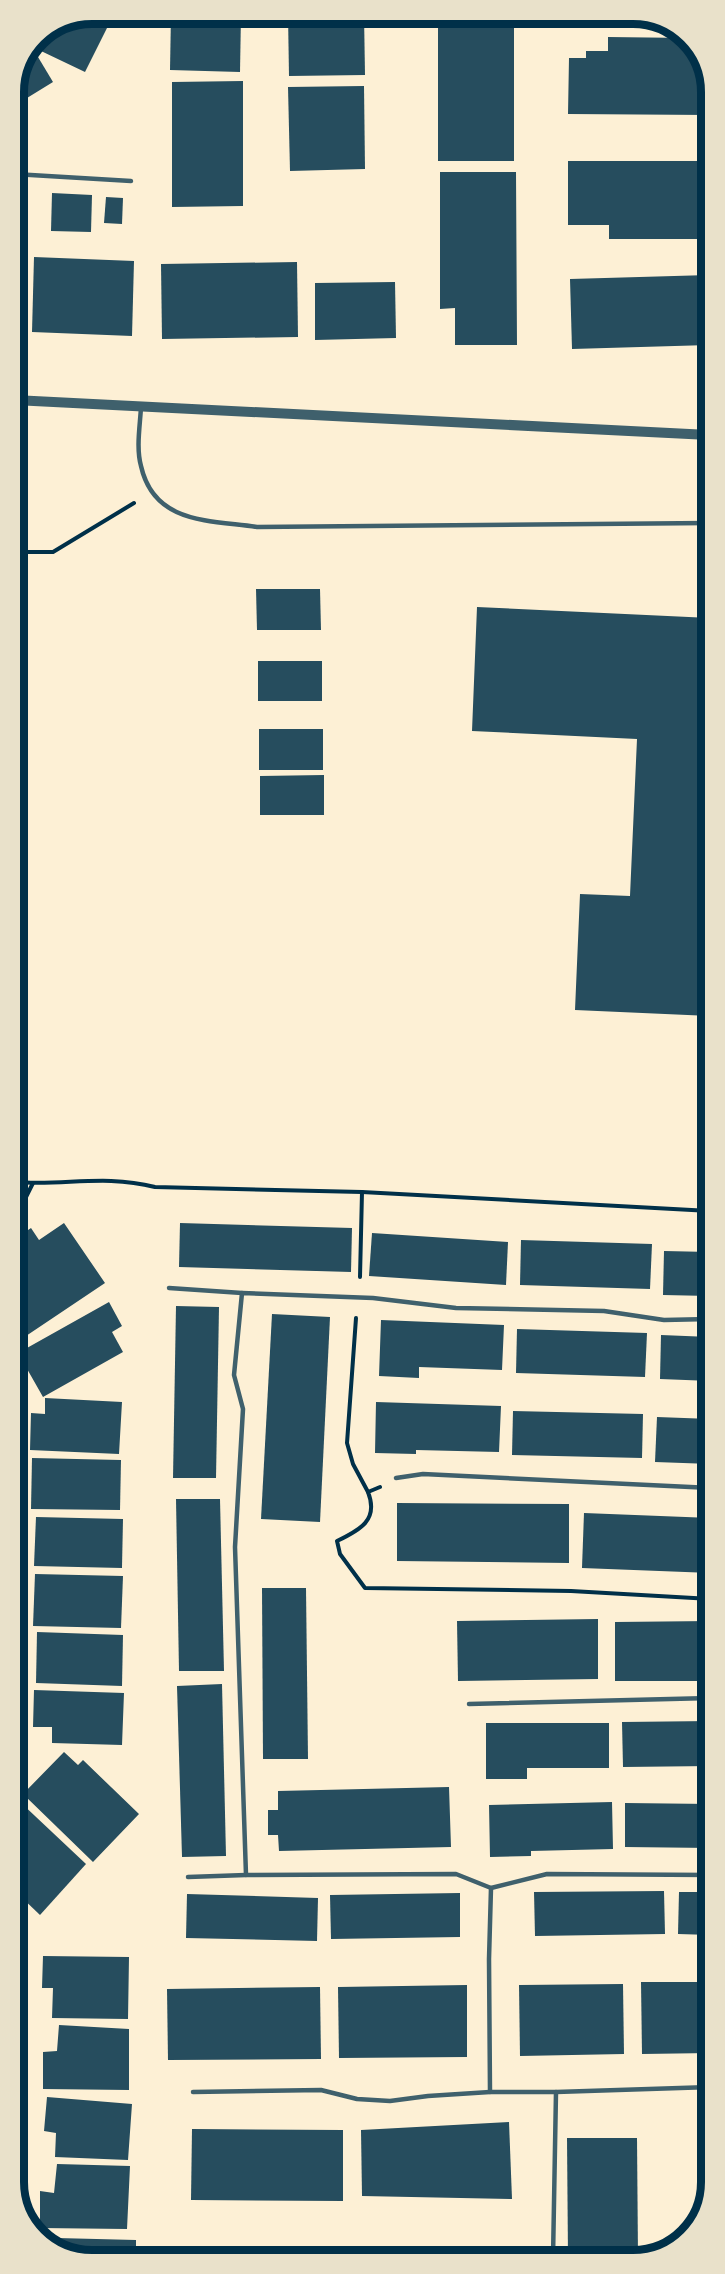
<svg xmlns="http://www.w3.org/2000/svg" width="725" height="2274" viewBox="0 0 725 2274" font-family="'DejaVu Sans',sans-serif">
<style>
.building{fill:#264d5e}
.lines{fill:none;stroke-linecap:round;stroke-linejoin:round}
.path{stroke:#003049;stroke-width:4}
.service{stroke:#3f606c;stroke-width:4.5}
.tertiary{stroke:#3f606c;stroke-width:10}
.rim{fill:none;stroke:#003049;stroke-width:8}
</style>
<rect width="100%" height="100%" fill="#fdf0d5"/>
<g class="building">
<polygon points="92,14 110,22 85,72 41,51 48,37 42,34"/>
<polygon points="171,14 241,14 240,72 170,70"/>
<polygon points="288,14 364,14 365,75 289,76"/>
<rect x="438" y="14" width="76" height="147"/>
<polygon points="608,37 688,38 709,72 709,115 568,114 569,58 586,58 586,51 608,51"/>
<polygon points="32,47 53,82 14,106 14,87"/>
<polygon points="243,81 243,206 172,207 172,82"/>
<polygon points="364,86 365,169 290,171 288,87"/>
<polygon points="568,161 709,161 709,239 609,239 609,225 568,225"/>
<polygon points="440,172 516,172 517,345 455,345 455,308 440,309"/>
<polygon points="52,193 92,195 91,232 51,231"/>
<polygon points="106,197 123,198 122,224 104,223"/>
<polygon points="14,254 21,254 20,328 14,328"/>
<polygon points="34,257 134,261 132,336 32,332"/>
<polygon points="297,262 298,337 162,339 161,264"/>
<polygon points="709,275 709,345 572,349 570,279"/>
<polygon points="395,282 396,338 315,340 315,283"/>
<polygon points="256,589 320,589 321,630 257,630"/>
<polygon points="477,607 710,618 710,1016 575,1010 580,894 630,896 637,739 472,731"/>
<rect x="258" y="661" width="64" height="40"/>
<rect x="259" y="729" width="64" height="41"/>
<polygon points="324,775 324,815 260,815 260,776"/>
<polygon points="64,1223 105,1283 23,1338 15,1327 15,1265 27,1257 15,1239 31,1228 39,1240"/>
<polygon points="180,1223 352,1228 351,1272 179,1267"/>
<polygon points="372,1233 508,1242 506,1285 369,1276"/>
<polygon points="521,1240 652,1244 650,1289 520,1285"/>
<polygon points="664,1251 710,1252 710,1296 663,1295"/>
<polygon points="109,1302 122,1326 112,1332 123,1352 43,1397 18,1353"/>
<polygon points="176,1306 219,1307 216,1478 173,1478"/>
<polygon points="272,1314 330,1317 320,1522 261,1519"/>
<polygon points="381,1320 504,1325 502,1370 419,1367 419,1378 379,1376"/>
<polygon points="517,1329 647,1333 645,1377 516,1373"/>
<polygon points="661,1335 710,1337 711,1381 660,1379"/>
<polygon points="45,1398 122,1402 119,1454 30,1450 31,1413 45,1414"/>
<polygon points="376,1402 501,1406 499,1452 416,1450 416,1454 375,1453"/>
<polygon points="513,1411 643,1414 642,1458 512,1455"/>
<polygon points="657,1417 711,1419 711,1464 655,1462"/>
<polygon points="32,1458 121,1460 120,1510 31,1509"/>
<polygon points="176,1499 220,1499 224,1671 179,1671"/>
<polygon points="397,1503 569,1504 569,1563 397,1561"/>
<polygon points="584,1513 711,1518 711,1573 582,1568"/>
<polygon points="36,1517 123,1519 122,1568 34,1566"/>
<polygon points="35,1574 123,1576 121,1628 33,1626"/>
<polygon points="262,1588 306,1588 308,1759 263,1759"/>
<polygon points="598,1619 598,1679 458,1681 457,1621"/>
<polygon points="711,1621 711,1681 615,1681 615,1622"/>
<polygon points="37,1632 123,1635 122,1686 36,1683"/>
<polygon points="222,1684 226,1856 182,1857 177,1686"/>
<polygon points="34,1690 124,1693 122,1745 52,1743 52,1727 33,1727"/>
<polygon points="711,1721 711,1766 623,1767 622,1722"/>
<polygon points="486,1723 609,1723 609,1768 527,1768 527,1779 486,1779"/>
<polygon points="64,1752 78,1765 83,1760 139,1814 93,1862 23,1794"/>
<polygon points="449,1787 451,1847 279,1851 278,1835 268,1835 268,1810 278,1810 278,1791"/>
<polygon points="18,1800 86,1864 40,1915 16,1892 16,1803"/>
<polygon points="612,1802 613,1849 531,1851 531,1856 490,1857 489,1805"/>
<polygon points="625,1803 711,1804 711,1848 625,1847"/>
<polygon points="664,1891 665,1934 535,1936 534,1892"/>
<polygon points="679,1892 711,1892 711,1935 678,1934"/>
<polygon points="460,1893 460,1937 331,1939 330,1895"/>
<polygon points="187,1894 318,1898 317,1941 186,1938"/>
<polygon points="43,1956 129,1957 128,2019 52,2018 53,1988 42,1988"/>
<polygon points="641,1982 711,1982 711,2053 642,2054"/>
<polygon points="623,1984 624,2054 520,2056 519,1985"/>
<polygon points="467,1985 467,2057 339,2058 338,1987"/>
<polygon points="320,1987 321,2059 168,2060 167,1989"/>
<polygon points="59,2025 129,2029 129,2090 43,2089 43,2052 57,2051"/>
<polygon points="47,2097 132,2104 128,2160 55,2157 56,2133 44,2131"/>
<polygon points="509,2122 512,2199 362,2196 361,2130"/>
<polygon points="192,2129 343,2130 343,2201 191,2200"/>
<polygon points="567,2138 637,2138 638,2258 568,2258"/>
<polygon points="697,2138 711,2138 711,2183 697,2226"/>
<polygon points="57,2164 130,2166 127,2229 40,2228 40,2191 54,2193"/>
<polygon points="57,2238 136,2240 136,2260 86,2260 57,2248"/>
<polygon points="514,2252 514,2259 362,2259 361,2255"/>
</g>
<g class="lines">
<g class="path">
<polyline points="559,14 560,22"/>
<polyline points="14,552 53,552 134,503"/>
<path d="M15 1182C65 1186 104 1174 155 1187L362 1192 710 1211"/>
<polyline points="15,1219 33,1183"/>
<polyline points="360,1277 362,1192"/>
<polyline points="356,1318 347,1443 353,1464 368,1492"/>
<path d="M380 1487 368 1492C379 1520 360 1530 337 1541L340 1554 365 1588 571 1591 711 1599"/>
</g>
<g class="service">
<polyline points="14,174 131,181"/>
<path d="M141 407C140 426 136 448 141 466 154 524 209 520 257 527L709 523"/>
<polyline points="169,1288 242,1293"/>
<polyline points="396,1478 423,1474 711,1488"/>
<polyline points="469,1704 711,1698"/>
<polyline points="246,1875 235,1547 243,1409 234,1375 242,1293 373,1298 456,1308 604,1311 664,1320 710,1319"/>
<polyline points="188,1877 246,1875 456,1874 491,1888 489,1959 490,2092"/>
<polyline points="491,1888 547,1874 711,1875"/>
<polyline points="193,2092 321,2090 357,2099 390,2101 428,2096 490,2092 556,2092 553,2258"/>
<polyline points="556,2092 711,2087"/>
</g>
<polyline class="tertiary" points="14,400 709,435"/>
</g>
<path d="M0 0H725V2274H0ZM92 24H633A68 68 0 0 1 701 92V2182A68 68 0 0 1 633 2250H92A68 68 0 0 1 24 2182V92A68 68 0 0 1 92 24Z" fill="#e9e1ca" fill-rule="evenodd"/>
<path class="rim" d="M92 24H633A68 68 0 0 1 701 92V2182A68 68 0 0 1 633 2250H92A68 68 0 0 1 24 2182V92A68 68 0 0 1 92 24Z"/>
</svg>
